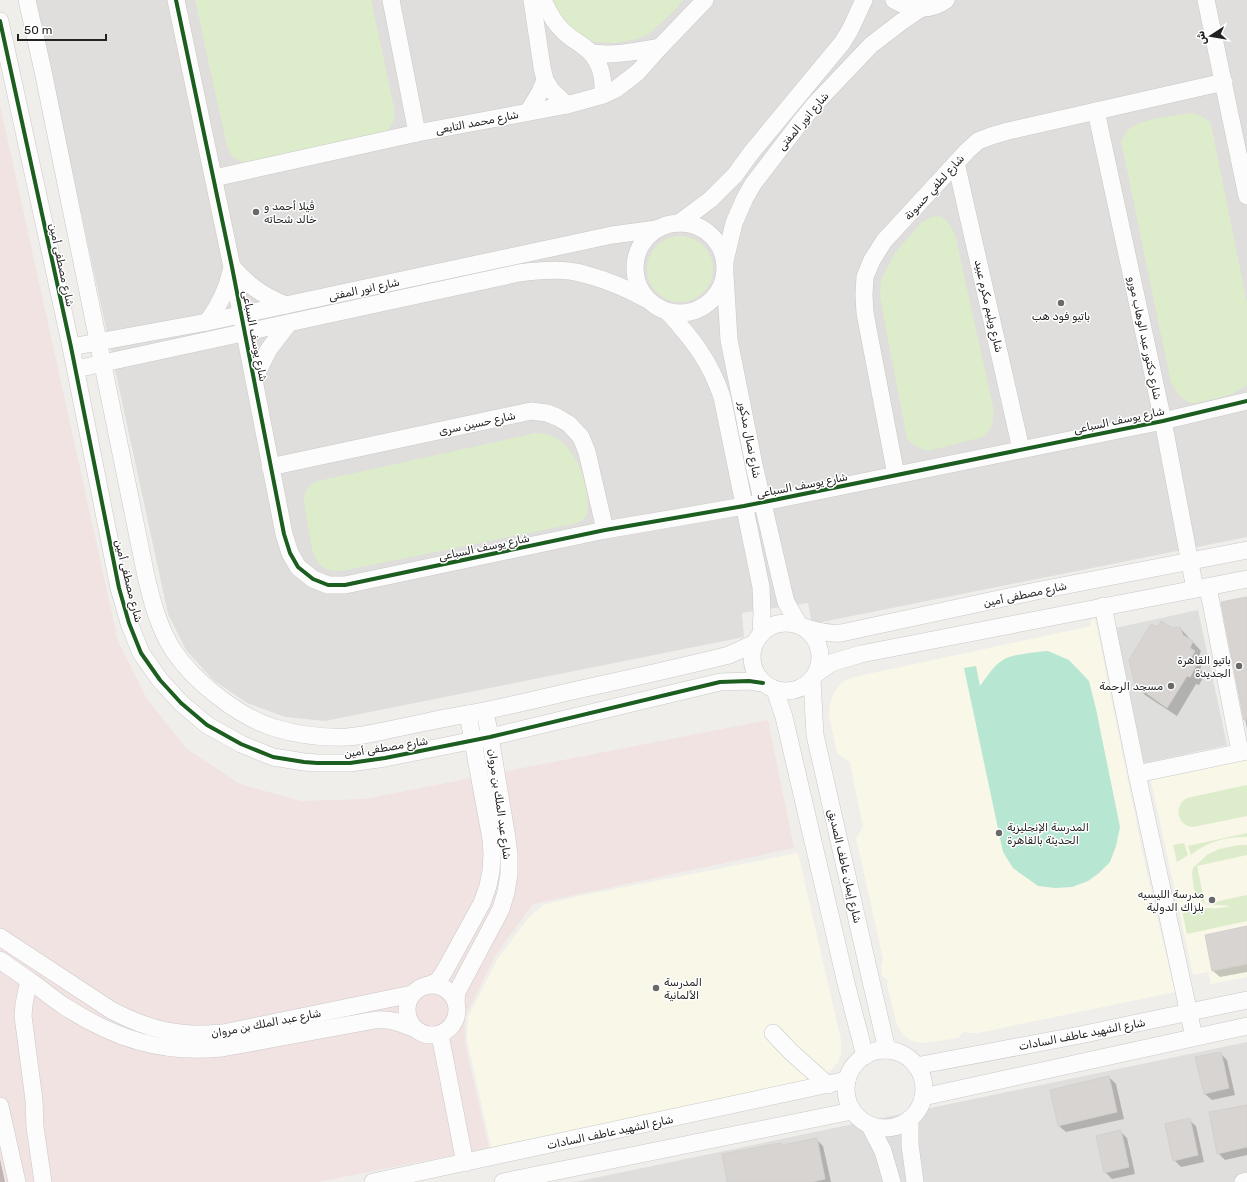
<svg xmlns="http://www.w3.org/2000/svg" width="1247" height="1182" viewBox="0 0 1247 1182" font-family="Rubik,'Noto Sans Arabic',sans-serif">
<style>
.residential{fill:#dfdedc}
.commercial{fill:#f1e3e1}
.education{fill:#f8f7e8}
.religious{fill:#dededc}
.grass{fill:#ddeccb}
.pitch{fill:#b7e6d2}
.shadow{fill:#0003}
.building{fill:#d7d4d2;stroke:#d3d0cc}
.lines{fill:none;stroke-linecap:round;stroke-linejoin:round}
.minor-casing{stroke:#c9c8c7;stroke-width:18}
.minor{stroke:#fdfcfc;stroke-width:17}
.cycleway-casing{stroke:#fff;stroke-width:6}
.cycleway{stroke:#1b5e20;stroke-width:4}
.poi-dot{fill:#6a6968;stroke:#fff;stroke-width:1.5}
.labels{text-anchor:middle;stroke-width:3;stroke-linejoin:round;paint-order:stroke}
.street-label{font-size:11px;fill:#222;stroke:#fff}
.poi-label{font-size:11px;fill:#222;stroke:#fff;text-anchor:start}
</style>
<rect width="100%" height="100%" fill="#f0eeeb"/>
<g class="residential">
<polygon points="35,0 1247,0 1247,537 812,624 808,603 742,613 744,637 325,721 285,717 247,703 213,680 186,650 168,614"/>
<polygon points="1247,1042 1247,1182 575,1182"/>
</g>
<polygon class="commercial" points="0,105 118,641 147,699 187,749 240,784 301,801 364,799 768,720 794,848 533,904 495,956 465,1017 465,1040 468,1057 489,1148 318,1182 0,1182"/>
<g class="education">
<polygon points="1095,619 1147,874 1175,992 978,1033 969,1033 964,1031 958,1038 924,1043 912,1041 904,1036 897,1025 887,985 888,980 882,976 881,967 883,959 856,838 863,827 850,763 837,753 829,715 830,703 835,691 842,682 854,677 1091,626 1091,620"/>
<polygon points="1247,755 1247,977 1211,984 1208,972 1193,975 1150,776"/>
<polygon points="798,853 841,1040 841,1053 838,1062 827,1075 819,1080 491,1147 467,1040 468,1017 498,958 529,917 543,905 579,896"/>
</g>
<polygon class="religious" points="1198,610 1227,745 1144,763 1115,628"/>
<g class="grass">
<path d="M195 0H371L395 112C394 120 392 125 387 132L249 162C236 162 232 157 227 146Z"/>
<polygon points="553,0 683,0 673,12 650,33 638,39 615,43 595,42 574,35 557,20"/>
<path d="M1192 113 1201 116 1210 122 1212 130 1247 303V385C1232 397 1212 399 1194 403 1183 403 1176 391 1171 383L1121 141C1123 138 1124 135 1126 132 1139 118 1173 116 1192 113Z"/>
<path d="M941 216 947 221 955 234 993 407C994 419 993 429 983 437L928 451 915 446 907 439 880 297 881 280 895 253 921 223 931 217Z"/>
<circle cx="680" cy="269" r="33"/>
<path d="M536 433C544 433 553 435 559 440 567 445 574 456 578 464 583 475 593 508 585 518 581 522 573 524 568 525L341 571C315 572 313 554 309 533 307 522 305 511 304 499 305 490 309 484 318 481Z"/>
<path d="M1247 785V816L1193 827C1177 826 1173 806 1187 798Z"/>
<path d="M1247 833V837C1227 836 1206 842 1191 855L1188 846Z"/>
<polygon points="1184,843 1188,855 1177,862 1173,845"/>
<path d="M1239 845H1247V855L1197 866 1205 904 1247 895V921L1187 934 1181 906C1198 908 1215 910 1231 906L1205 904 1200 900 1194 889 1192 874 1193 868 1207 855 1219 849Z"/>
</g>
<path class="pitch" d="M1048 651 1069 660 1089 681 1096 709 1120 827 1116 846 1110 862 1099 873 1088 881 1072 887 1055 888 1038 886 1013 868 1003 852 964 668 976 666 980 686C987 677 993 666 1003 660 1012 654 1037 652 1048 651Z"/>
<g class="shadow">
<polygon points="1247,598 1247,729 1222,603"/>
<polygon points="1180,628 1201,651 1199,656 1204,661 1200,669 1205,674 1199,685 1196,684 1177,716 1145,695 1136,685 1158,629 1173,630"/>
<polygon points="1247,927 1247,972 1220,977 1213,971"/>
<polygon points="1220,1053 1227,1060 1235,1095 1212,1100 1205,1094"/>
<polygon points="1109,1077 1116,1084 1124,1119 1066,1132 1059,1126"/>
<polygon points="1247,1105 1247,1155 1225,1160 1218,1153 1210,1113"/>
<polygon points="1189,1120 1196,1126 1204,1162 1181,1167 1174,1160"/>
<polygon points="1120,1131 1127,1138 1135,1174 1112,1179 1105,1172"/>
<polygon points="816,1139 823,1146 831,1182 728,1182 781,1144 783,1146"/>
<polygon points="0,1159 5,1182 0,1182"/>
</g>
<g class="building">
<polygon points="1247,597 1247,719 1244,720 1221,602"/>
<polygon points="1161,621 1173,628 1176,627 1180,627 1183,635 1193,641 1190,648 1195,651 1190,660 1197,664 1190,677 1187,676 1167,708 1135,685 1129,660 1151,624 1158,627"/>
<polygon points="1247,926 1247,964 1212,971 1205,935"/>
<polygon points="1221,1052 1229,1088 1204,1094 1195,1057"/>
<polygon points="1109,1076 1117,1112 1058,1126 1050,1090"/>
<polygon points="1247,1105 1247,1147 1217,1154 1209,1112"/>
<polygon points="1190,1118 1198,1155 1173,1161 1165,1124"/>
<polygon points="1121,1130 1129,1167 1104,1173 1096,1136"/>
<polygon points="817,1138 825,1179 812,1182 727,1182 722,1154 781,1143 782,1145"/>
</g>
<g class="lines">
<defs>
<g id="minor">
<path d="M27 0 43 71 146 576C152 602 159 628 173 650 194 682 239 717 275 728 298 735 322 738 347 737 362 736 378 732 393 729 418 724 443 718 468 714 506 707 543 698 581 689 627 679 672 669 717 658L729 655 755 643"/>
<polyline points="176,0 232,267 284,534 290,553 298,567 313,579 328,585 345,585 605,530 744,506 1163,421 1247,401"/>
<polyline points="391,0 417,133"/>
<polyline points="532,0 542,67 545,80 552,91 567,105"/>
<path d="M543 0C548 11 554 23 563 31 569 37 576 41 583 46 600 58 604 75 603 95"/>
<path d="M894 0C910 10 930 12 946 0"/>
<polyline points="1206,0 1247,196"/>
<polyline points="0,21 71,347 119,588 129,623 141,653 160,680 181,703 207,725 241,744 273,757 304,762 317,763 350,763 385,758 490,737 720,682 749,681 763,683"/>
<path d="M592 53C615 56 637 51 660 47"/>
<polyline points="1096,111 1163,421 1195,589"/>
<polyline points="528,112 540,92 545,80"/>
<polyline points="956,163 1021,449"/>
<polyline points="214,178 417,133 567,105 603,95 616,89 638,72 660,47 705,0"/>
<polyline points="679,223 711,199 735,175 751,153 842,43 850,30 864,0"/>
<circle cx="680" cy="268" r="45"/>
<polyline points="725,261 734,223 745,198 753,184 799,124 815,104 871,45 901,22 920,9"/>
<path d="M232 267C248 285 263 296 286 305"/>
<polyline points="725,275 729,340 754,465 783,590 786,602 799,625"/>
<path d="M668 312C693 340 710 361 722 397L761 587 762 613 761 634"/>
<path d="M207 322C219 306 227 291 231 271"/>
<polyline points="71,347 207,322 612,235 657,229"/>
<path d="M76 369C224 338 371 304 519 273 540 270 564 268 584 274 607 280 628 289 648 300"/>
<polyline points="254,379 269,349 289,323"/>
<polyline points="270,467 531,411 547,413 557,417 569,424 581,437 587,452 605,530"/>
<polyline points="896,475 865,313 864,295 865,277 872,260 884,241 967,151 978,141 991,136 1008,131 1224,82"/>
<polyline points="1208,587 1240,752"/>
<polyline points="1103,606 1137,774 1194,1037"/>
<circle cx="786" cy="657" r="34"/>
<path d="M804 627C816 631 828 634 841 633L1036 591 1247 550"/>
<polyline points="817,673 831,663 861,654 1247,579"/>
<polyline points="812,680 815,735 871,981 887,1050"/>
<polyline points="775,690 784,717 846,983 865,1056"/>
<polyline points="1137,774 1247,751"/>
<path d="M0 937 111 1010C148 1030 181 1037 223 1033L412 994"/>
<path d="M0 960C10 967 20 974 30 981 42 989 53 999 64 1006 115 1039 162 1054 222 1048L375 1020C390 1019 399 1022 413 1028"/>
<polyline points="29,980 24,1004 23,1016 34,1100 35,1127 43,1182"/>
<circle cx="432" cy="1010" r="25"/>
<polyline points="429,985 438,981 444,972 482,903 488,886 491,871 492,854 491,839 468,714"/>
<polyline points="456,1002 457,992 501,909 506,892 509,874 509,855 507,838 490,737 485,711"/>
<polyline points="773,1033 791,1052 828,1085"/>
<polyline points="440,1035 465,1163"/>
<circle cx="885" cy="1089" r="39"/>
<polyline points="916,1066 1080,1035 1247,1000"/>
<polyline points="923,1097 1247,1026"/>
<polyline points="0,1106 17,1182"/>
<polyline points="910,1119 910,1145 915,1182"/>
<polyline points="870,1126 883,1151 892,1182"/>
<polyline points="373,1182 847,1080"/>
<polyline points="503,1182 852,1111"/>
<polyline points="1243,1182 1247,1181"/>
</g>
</defs>
<use href="#minor" class="minor-casing"/>
<use href="#minor" class="minor"/>
<defs>
<g id="cycleway">
<polyline points="176,0 232,267 284,534 290,553 298,567 313,579 328,585 345,585 605,530 744,506 1163,421 1247,401"/>
<polyline points="0,21 71,347 119,588 129,623 141,653 160,680 181,703 207,725 241,744 273,757 304,762 317,763 350,763 385,758 490,737 720,682 749,681 763,683"/>
</g>
</defs>
<use href="#cycleway" class="cycleway-casing"/>
<use href="#cycleway" class="cycleway"/>
</g>
<g class="poi-dot">
<circle cx="256" cy="212" r="4"/>
<circle cx="1061" cy="303" r="4"/>
<circle cx="1239" cy="666" r="4"/>
<circle cx="1171" cy="686" r="4"/>
<circle cx="999" cy="833" r="4"/>
<circle cx="1212" cy="900" r="4"/>
<circle cx="656" cy="988" r="4"/>
</g>
<g class="labels">
<g class="street-label">
<text transform="translate(803 121) rotate(-50)" y="4">شارع انور المفتى</text>
<text transform="translate(477 122) rotate(-11)" y="4">شارع محمد التابعى</text>
<text transform="translate(934 187) rotate(-48)" y="4">شارع لطفي حسونة</text>
<text transform="translate(62 265) rotate(78)" y="4">شارع مصطفى أمين</text>
<text transform="translate(364 289) rotate(-12)" y="4">شارع انور المفتى</text>
<text transform="translate(989 306) rotate(77)" y="4">شارع ويليم مكرم عبيد</text>
<text transform="translate(255 336) rotate(79)" y="4">شارع يوسف السباعى</text>
<text transform="translate(1145 338) rotate(78)" y="4">شارع دكتور عبد الوهاب مورو</text>
<text transform="translate(1119 420) rotate(-12)" y="4">شارع يوسف السباعى</text>
<text transform="translate(477 423) rotate(-12)" y="4">شارع حسين سرى</text>
<text transform="translate(750 440) rotate(79)" y="4">شارع نصال مدكور</text>
<text transform="translate(802 485) rotate(-11)" y="4">شارع يوسف السباعى</text>
<text transform="translate(484 547) rotate(-12)" y="4">شارع يوسف السباعى</text>
<text transform="translate(129 581) rotate(76)" y="4">شارع مصطفى أمين</text>
<text transform="translate(1025 594) rotate(-12)" y="4">شارع مصطفى أمين</text>
<text transform="translate(386 747) rotate(-9)" y="4">شارع مصطفى أمين</text>
<text transform="translate(500 804) rotate(82)" y="4">شارع عبد الملك بن مروان</text>
<text transform="translate(845 866) rotate(77)" y="4">شارع إيمان عاطف الصديق</text>
<text transform="translate(266 1023) rotate(-11)" y="4">شارع عبد الملك بن مروان</text>
<text transform="translate(1082 1034) rotate(-11)" y="4">شارع الشهيد عاطف السادات</text>
<text transform="translate(610 1132) rotate(-12)" y="4">شارع الشهيد عاطف السادات</text>
</g>
<g class="poi-label">
<text x="264" y="210">ڤيلا أحمد و<tspan x="264" dy="13">خالد شحاته</tspan></text>
<text x="1061" y="320" text-anchor="middle">باتيو فود هب</text>
<text x="1231" y="664" text-anchor="end">باتيو القاهرة<tspan x="1231" dy="13">الجديدة</tspan></text>
<text x="1163" y="690" text-anchor="end">مسجد الرحمة</text>
<text x="1007" y="831">المدرسة الإنجليزية<tspan x="1007" dy="13">الحديثة بالقاهرة</tspan></text>
<text x="1204" y="898" text-anchor="end">مدرسة الليسيه<tspan x="1204" dy="13">بلزاك الدولية</tspan></text>
<text x="664" y="986">المدرسة<tspan x="664" dy="13">الألمانية</tspan></text>
</g>
</g>
<g transform="translate(1211 36) rotate(258)" stroke="#ffffff" stroke-width="3" paint-order="stroke">
<path d="M0-3L7 15L0 10L-7 15Z" fill="#222222"/>
<text y="-6" font-size="11" font-weight="bold" text-anchor="middle" fill="#222222">ش</text>
</g>
<path d="M18 34v6h88v-6" fill="none" stroke="#222222" stroke-width="2"/>
<text x="24" y="34" font-size="12" fill="#222222" stroke="#ffffff" stroke-width="3" paint-order="stroke">50 m</text>
</svg>
